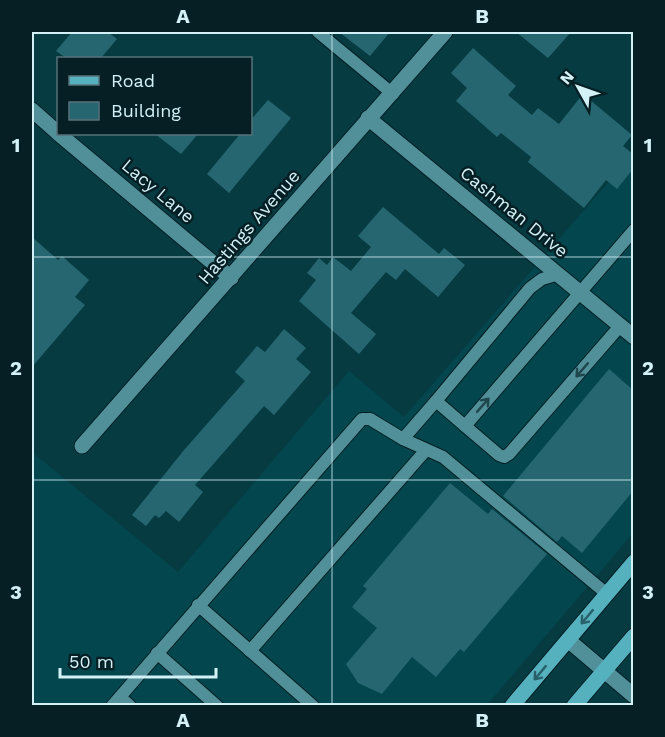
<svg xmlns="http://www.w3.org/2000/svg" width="665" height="737" viewBox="0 0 665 737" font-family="'Work Sans',sans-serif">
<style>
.built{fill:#04464e}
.building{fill:#266670}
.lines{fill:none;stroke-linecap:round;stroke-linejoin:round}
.service-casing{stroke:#002025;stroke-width:14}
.minor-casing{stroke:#002025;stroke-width:17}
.primary-casing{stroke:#002025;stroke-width:17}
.service{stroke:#518f99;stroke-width:12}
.minor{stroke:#518f99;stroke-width:15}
.primary{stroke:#56b1bf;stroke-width:15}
.oneway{stroke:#20464d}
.oneway2{stroke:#29616a}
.grid{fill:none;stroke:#d3f1f7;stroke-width:1.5;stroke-opacity:0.55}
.labels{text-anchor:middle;stroke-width:5;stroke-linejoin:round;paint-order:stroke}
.street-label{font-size:18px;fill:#d3f1f7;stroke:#051f24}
.neatline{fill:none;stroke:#d3f1f7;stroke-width:2}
.grid-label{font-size:20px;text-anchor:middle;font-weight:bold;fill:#d3f1f7}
</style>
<rect width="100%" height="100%" fill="#063b42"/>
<polygon class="built" points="633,154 633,533 487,705 32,705 32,452 178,572 349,371 404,417"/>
<g class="building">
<polygon points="72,32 108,32 117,39 101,58 66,58 56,51"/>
<polygon points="339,32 390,32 370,56"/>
<polygon points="516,32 571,32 548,58"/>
<polygon points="473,48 516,86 508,95 532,115 538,108 559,124 583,94 632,135 623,146 633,154 633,169 617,189 606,180 584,208 528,162 531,157 501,133 497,137 456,101 467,88 451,73"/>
<polygon points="268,100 291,118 229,193 207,174 240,134 250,134 250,121"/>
<polygon points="155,134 198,134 181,154"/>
<polygon points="383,207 439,254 444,248 465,265 438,297 405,269 396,280 386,272 351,313 376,334 359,354 299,301 316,280 307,273 319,258 327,265 333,257 351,271 371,247 358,236"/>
<polygon points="32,237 58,260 62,256 89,280 75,297 85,305 32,367"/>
<polygon points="284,329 306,348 296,359 311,372 274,415 264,406 195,485 203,492 179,522 166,511 159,518 155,515 146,526 132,515 184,450 245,381 235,372 257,346 265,352"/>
<polygon points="609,369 633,390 633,491 582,553 562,536 557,542 503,496"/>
<polygon points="450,483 488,514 492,509 547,554 464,652 460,649 436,677 412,657 382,694 358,683 346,664 377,628 352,607 367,589 363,586"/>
</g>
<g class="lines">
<defs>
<g id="service">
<polyline points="318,32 393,94"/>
<polyline points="620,326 509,454 504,457 499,455 465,426 634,230"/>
<polyline points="436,401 530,288 542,279 559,274"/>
<polyline points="403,439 443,457 607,594"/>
<polyline points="198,605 313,706"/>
<polyline points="250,651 426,450"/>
<polyline points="157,653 217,706"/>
<polyline points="120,697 130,706"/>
<polyline points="112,706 362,419 370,419 403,439 436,401 465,426"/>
</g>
<g id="minor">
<polyline points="32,110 58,133"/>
<polyline points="368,118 634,337"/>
<polyline points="59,134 231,278"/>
<polyline points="82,446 445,32"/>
<polyline points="568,640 634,696"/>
</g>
<g id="primary">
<polyline points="512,706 634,562"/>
<polyline points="574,706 634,636"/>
</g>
</defs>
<use href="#service" class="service-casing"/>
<use href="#minor" class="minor-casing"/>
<use href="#primary" class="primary-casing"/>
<use href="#service" class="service"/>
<use href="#minor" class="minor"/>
<use href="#primary" class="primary"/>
</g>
<defs><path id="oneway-shaft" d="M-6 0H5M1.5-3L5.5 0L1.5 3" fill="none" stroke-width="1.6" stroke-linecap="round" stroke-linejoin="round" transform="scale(1.5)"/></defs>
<g class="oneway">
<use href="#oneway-shaft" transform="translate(582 370) rotate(131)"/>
<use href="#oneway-shaft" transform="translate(483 405) rotate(-49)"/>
</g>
<g class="oneway2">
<use href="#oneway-shaft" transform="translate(587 617) rotate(130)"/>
<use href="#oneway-shaft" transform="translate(540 673) rotate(130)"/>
</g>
<path class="grid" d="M332 32V706M32 257H634M32 480H634"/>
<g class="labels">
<g class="street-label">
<text transform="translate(158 191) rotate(40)" y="6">Lacy Lane</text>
<text transform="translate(514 212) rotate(39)" y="6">Cashman Drive</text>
<text transform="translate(249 227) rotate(-49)" y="6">Hastings Avenue</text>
</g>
</g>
<rect width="665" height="737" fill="none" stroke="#051f24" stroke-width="66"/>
<rect x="57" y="57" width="195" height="78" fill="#051f24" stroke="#577378" stroke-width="1.5"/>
<rect x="69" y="76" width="30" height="9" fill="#56b1bf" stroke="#577378" stroke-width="1.5"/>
<text x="111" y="87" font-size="18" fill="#d3f1f7">Road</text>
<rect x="69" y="102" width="30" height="18" fill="#266670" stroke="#577378" stroke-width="1.5"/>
<text x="111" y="117" font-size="18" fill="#d3f1f7">Building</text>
<g transform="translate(578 87) rotate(310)" stroke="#051f24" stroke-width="4.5" paint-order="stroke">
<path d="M0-4.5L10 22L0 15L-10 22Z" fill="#d3f1f7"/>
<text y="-9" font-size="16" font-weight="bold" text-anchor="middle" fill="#d3f1f7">N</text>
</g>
<path d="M60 668v9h156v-9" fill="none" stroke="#d3f1f7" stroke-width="3"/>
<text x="69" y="668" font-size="18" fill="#d3f1f7" stroke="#051f24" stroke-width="4.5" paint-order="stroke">50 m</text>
<rect x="33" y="33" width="599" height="671" class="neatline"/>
<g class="grid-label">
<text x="183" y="23">A</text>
<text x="482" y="23">B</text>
<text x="16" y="152">1</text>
<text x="648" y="152">1</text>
<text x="16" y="375">2</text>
<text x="648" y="375">2</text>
<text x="16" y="599">3</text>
<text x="648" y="599">3</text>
<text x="183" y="727">A</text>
<text x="482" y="727">B</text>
</g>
</svg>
